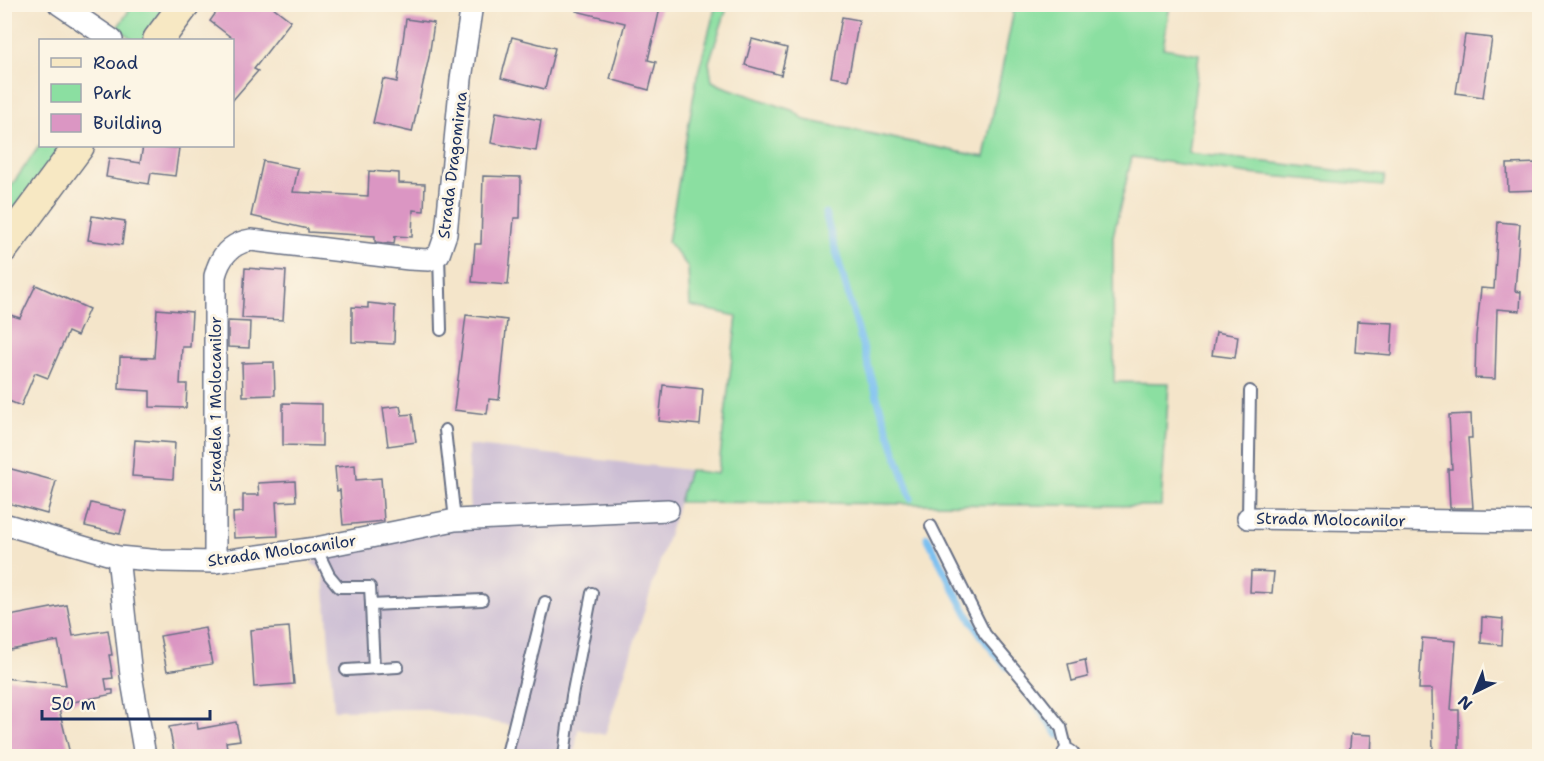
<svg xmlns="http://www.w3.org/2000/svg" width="1544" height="761" viewBox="0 0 1544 761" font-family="'Shantell Sans',sans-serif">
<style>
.industrial{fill:#ccbed4}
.green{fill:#8bdfa1;stroke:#538780;stroke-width:1.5}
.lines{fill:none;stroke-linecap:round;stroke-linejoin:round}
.stream{stroke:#79c0f1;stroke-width:7}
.building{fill:#db96c3}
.lane-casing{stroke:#676f84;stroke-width:14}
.street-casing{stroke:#676f84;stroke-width:24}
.secondary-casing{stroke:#676f84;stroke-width:33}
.lane{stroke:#fff;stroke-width:10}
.street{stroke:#fff;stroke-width:21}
.secondary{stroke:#f7e8c3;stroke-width:30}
.labels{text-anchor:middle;stroke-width:6;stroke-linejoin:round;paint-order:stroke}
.street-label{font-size:16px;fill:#1b2f5e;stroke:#fcf5e5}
</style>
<rect width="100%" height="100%" fill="#fcf5e5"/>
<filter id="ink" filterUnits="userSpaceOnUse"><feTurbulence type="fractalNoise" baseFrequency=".0167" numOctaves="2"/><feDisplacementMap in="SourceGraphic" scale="12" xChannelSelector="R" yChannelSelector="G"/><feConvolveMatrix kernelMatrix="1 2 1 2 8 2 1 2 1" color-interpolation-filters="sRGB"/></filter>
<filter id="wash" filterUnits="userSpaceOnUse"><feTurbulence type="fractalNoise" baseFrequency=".008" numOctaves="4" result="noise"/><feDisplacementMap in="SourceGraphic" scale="24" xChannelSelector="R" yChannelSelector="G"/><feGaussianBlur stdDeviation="1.35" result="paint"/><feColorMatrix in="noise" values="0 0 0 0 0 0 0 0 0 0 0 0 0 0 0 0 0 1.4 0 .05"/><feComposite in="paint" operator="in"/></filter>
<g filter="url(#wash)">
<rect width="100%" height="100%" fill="#f4e5ca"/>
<polygon class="industrial" points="468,445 689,470 605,735 578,729 574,756 513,756 520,727 422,709 334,710 324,575 318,567 311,563 331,551 470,524"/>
<g class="green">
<polygon points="133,5 172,5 145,40 134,40 117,28"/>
<polygon points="716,5 728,5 709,62 712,81 722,86 794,111 805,120 984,157 1015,5 1170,5 1163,48 1199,54 1188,153 1385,176 1383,186 1248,174 1132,157 1113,236 1114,382 1169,383 1161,506 679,502 689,470 718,474 737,316 690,306 688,267 668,242 697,77"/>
<polygon points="40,145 67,146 5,233 4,196"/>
</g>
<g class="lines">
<g class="stream">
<polyline points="825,213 880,407 911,498"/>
<path d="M927 537C951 583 971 630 1007 667"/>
<polyline points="1020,683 1058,735"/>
</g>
</g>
<g id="blocks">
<g class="building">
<polygon points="222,4 269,4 291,21 254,69 258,71 232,101 232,38 210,21"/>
<polygon points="577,4 661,4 648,60 656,62 649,90 610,79 625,23 576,11"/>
<polygon points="842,17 859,20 848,80 831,77"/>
<polygon points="406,19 434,23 429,57 412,132 373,123 383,79 397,82"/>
<polygon points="1465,35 1492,38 1483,97 1456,93"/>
<polygon points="512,37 555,48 545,89 501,78"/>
<polygon points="752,39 787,48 781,75 745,65"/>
<polygon points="496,112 541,120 536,151 491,143"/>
<polygon points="143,146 179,148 175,176 151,173 149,184 106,177 109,158 140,163"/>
<polygon points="263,161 298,168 293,192 368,196 369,171 399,173 399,183 425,184 424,211 413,210 412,237 395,236 394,244 375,242 375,236 308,232 308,229 251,216"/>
<polygon points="1539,163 1539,190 1508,191 1507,164"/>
<polygon points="483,176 521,177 520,218 514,218 508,285 472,282 475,244 481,244"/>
<polygon points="92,216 125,221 122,245 88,240"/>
<polygon points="1498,222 1520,224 1515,291 1521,292 1520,311 1497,309 1495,379 1475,378 1476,337 1481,288 1494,289"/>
<polygon points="245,268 286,271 283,320 242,318"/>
<polygon points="36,285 89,309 77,336 68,332 48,378 35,373 21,406 4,399 4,313 20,318"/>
<polygon points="368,303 395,306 394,344 352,342 352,307 368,308"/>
<polygon points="157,309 192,312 190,347 182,347 180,384 187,384 186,408 150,407 150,391 119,389 120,357 154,358"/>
<polygon points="466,315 507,320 499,400 489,399 487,414 454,410"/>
<polygon points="228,321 250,322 249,348 228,347"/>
<polygon points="1357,321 1393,323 1391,355 1355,352"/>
<polygon points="1216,332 1238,336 1235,358 1212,355"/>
<polygon points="274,362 275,395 243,396 242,363"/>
<polygon points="663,385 703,389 700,425 659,421"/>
<polygon points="283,403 322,404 322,446 283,445"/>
<polygon points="400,406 402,415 412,414 416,442 388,446 383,408"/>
<polygon points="1471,414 1472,438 1468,438 1473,508 1450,508 1448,469 1452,469 1449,415"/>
<polygon points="135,440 175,443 173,479 132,476"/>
<polygon points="355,465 356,480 381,478 384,521 343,525 340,490 337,491 335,467"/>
<polygon points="4,467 56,481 47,514 4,502"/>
<polygon points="295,481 296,501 276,502 278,536 234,538 233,513 243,512 243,495 259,495 258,483"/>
<polygon points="91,503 126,511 120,534 85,526"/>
<polygon points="1251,571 1274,572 1272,593 1250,592"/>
<polygon points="67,605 73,636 108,630 112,655 109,655 113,678 105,679 107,690 113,690 113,694 58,705 70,754 60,756 4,756 4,678 66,685 58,641 4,651 4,617"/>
<polygon points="1482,617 1503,619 1502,645 1481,643"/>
<polygon points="289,627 294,684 254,687 250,630"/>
<polygon points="205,628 212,664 167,671 160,636"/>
<polygon points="1422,638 1456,641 1451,710 1459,710 1459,756 1433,756 1432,689 1419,689"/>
<polygon points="1085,660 1088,677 1072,681 1068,664"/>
<polygon points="197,722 198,729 236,722 240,740 226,742 228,754 214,756 175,756 169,727"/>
<polygon points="1351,734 1372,735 1371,756 1349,756"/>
</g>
</g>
</g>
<g filter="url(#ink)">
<use href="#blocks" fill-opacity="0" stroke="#676f84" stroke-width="1.5"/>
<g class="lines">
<defs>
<g id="lane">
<polyline points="439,254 441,330"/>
<polyline points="445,430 455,520"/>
<polyline points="1248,518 1250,391"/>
<polyline points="931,526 985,634 1032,690 1061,727 1068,755"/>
<polyline points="316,548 329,575 339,587 370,587 371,605 482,600"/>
<polyline points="371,605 374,668"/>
<polyline points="346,670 398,667"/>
<polyline points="509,756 508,750 545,602"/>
<polyline points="564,756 572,696 592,593"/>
</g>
<g id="street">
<polyline points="59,4 112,40"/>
<polyline points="1248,518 1540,522"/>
<polyline points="4,524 118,557 161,561 215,562 316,548 455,520 668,510"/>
<polyline points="118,557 131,675 145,756"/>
<path d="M215 562V276C220 256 231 243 251 240L409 259 429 260 439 254 446 234 461 79 472 4"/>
<polyline points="1068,755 1069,756"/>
</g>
<g id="secondary">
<polyline points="158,40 185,4"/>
<polyline points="4,247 79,146"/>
</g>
</defs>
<use href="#lane" class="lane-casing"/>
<use href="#street" class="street-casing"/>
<use href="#secondary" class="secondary-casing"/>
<use href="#lane" class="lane"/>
<use href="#street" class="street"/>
<use href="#secondary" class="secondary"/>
</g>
</g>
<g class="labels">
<g class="street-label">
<text transform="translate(452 165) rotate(-83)" y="6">Strada Dragomirna</text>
<text transform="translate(215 404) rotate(-90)" y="6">Stradela 1 Molocanilor</text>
<text transform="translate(1331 519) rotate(1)" y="6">Strada Molocanilor</text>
<text transform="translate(282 550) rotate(-8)" y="6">Strada Molocanilor</text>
</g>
</g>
<rect width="1544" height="761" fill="none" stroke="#fcf5e5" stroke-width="24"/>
<rect x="39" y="39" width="195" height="108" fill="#fcf5e5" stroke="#a2a6af" stroke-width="1.5"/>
<rect x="51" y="58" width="30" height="9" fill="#f7e8c3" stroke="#a2a6af" stroke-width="1.5"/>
<text x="93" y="69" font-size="18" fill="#1b2f5e">Road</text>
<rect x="51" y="84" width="30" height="18" fill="#8bdfa1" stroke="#a2a6af" stroke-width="1.5"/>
<text x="93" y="99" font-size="18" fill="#1b2f5e">Park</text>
<rect x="51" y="114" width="30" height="18" fill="#db96c3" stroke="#a2a6af" stroke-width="1.5"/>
<text x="93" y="129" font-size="18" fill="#1b2f5e">Building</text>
<g transform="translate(1475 692) rotate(223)" stroke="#fcf5e5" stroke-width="4.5" paint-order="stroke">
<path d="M0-4.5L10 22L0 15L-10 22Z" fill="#1b2f5e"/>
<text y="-9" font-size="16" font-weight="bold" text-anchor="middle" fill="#1b2f5e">N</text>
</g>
<path d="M42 710v9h168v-9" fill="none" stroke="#1b2f5e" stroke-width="3"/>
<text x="51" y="710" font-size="18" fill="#1b2f5e" stroke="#fcf5e5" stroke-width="4.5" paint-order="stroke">50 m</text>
</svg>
